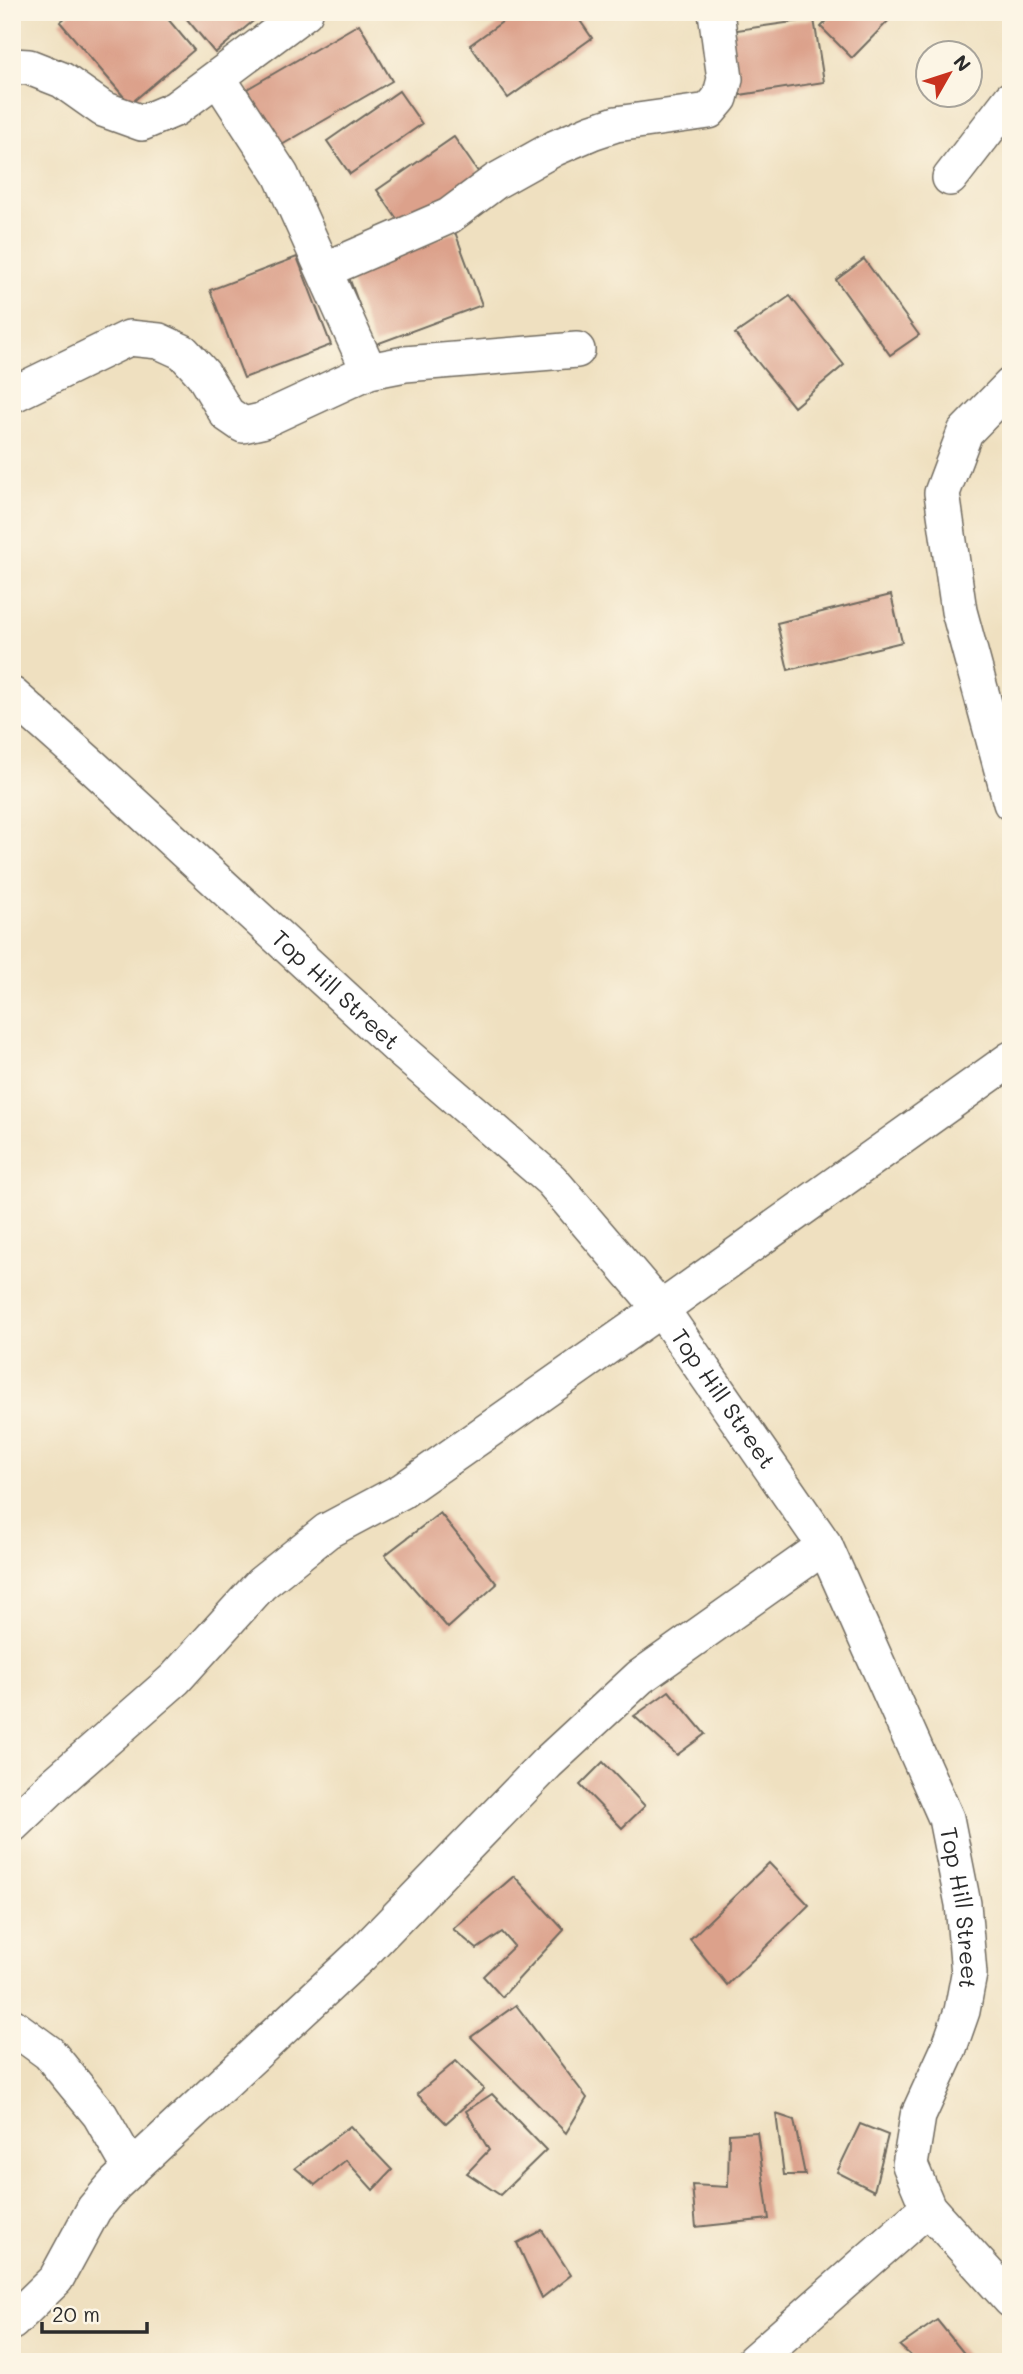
<svg xmlns="http://www.w3.org/2000/svg" width="1023" height="2374" viewBox="0 0 1023 2374" font-family="Mali,sans-serif">
<style>
.building{fill:#dca18b}
.lines{fill:none;stroke-linecap:round;stroke-linejoin:round}
.minor-casing{stroke:#706a5f;stroke-width:38}
.minor{stroke:#fff;stroke-width:35}
.labels{text-anchor:middle;stroke-width:7;stroke-linejoin:round;paint-order:stroke}
.street-label{font-size:23px;fill:#2b2b2b;stroke:#fcf5e5}
</style>
<rect width="100%" height="100%" fill="#fcf5e5"/>
<filter id="ink" filterUnits="userSpaceOnUse"><feTurbulence type="fractalNoise" baseFrequency=".0143" numOctaves="2"/><feDisplacementMap in="SourceGraphic" scale="14" xChannelSelector="R" yChannelSelector="G"/><feConvolveMatrix kernelMatrix="1 2 1 2 8 2 1 2 1" color-interpolation-filters="sRGB"/></filter>
<filter id="wash" filterUnits="userSpaceOnUse"><feTurbulence type="fractalNoise" baseFrequency=".00686" numOctaves="4" result="noise"/><feDisplacementMap in="SourceGraphic" scale="28" xChannelSelector="R" yChannelSelector="G"/><feGaussianBlur stdDeviation="1.57" result="paint"/><feColorMatrix in="noise" values="0 0 0 0 0 0 0 0 0 0 0 0 0 0 0 0 0 1.4 0 .05"/><feComposite in="paint" operator="in"/></filter>
<g filter="url(#wash)">
<rect width="100%" height="100%" fill="#efe0c0"/>
<g id="blocks">
<g class="building">
<polygon points="72,12 162,12 194,50 130,104 60,22"/>
<polygon points="181,12 264,12 215,53"/>
<polygon points="516,12 574,12 592,38 508,98 470,45"/>
<polygon points="835,12 897,12 852,58 821,27"/>
<polygon points="814,19 824,82 740,95 730,31"/>
<polygon points="359,24 392,81 280,146 247,89"/>
<polygon points="399,91 422,124 350,174 327,141"/>
<polygon points="454,137 483,179 407,233 377,190"/>
<polygon points="455,232 482,305 374,345 347,272"/>
<polygon points="297,257 331,345 244,378 210,290"/>
<polygon points="864,259 919,335 890,355 836,280"/>
<polygon points="790,296 844,365 794,407 735,334"/>
<polygon points="891,595 902,642 788,670 777,623"/>
<polygon points="440,1513 497,1584 448,1628 385,1555"/>
<polygon points="669,1691 705,1734 677,1755 634,1716"/>
<polygon points="603,1762 645,1806 622,1828 580,1785"/>
<polygon points="769,1863 809,1905 727,1985 690,1939"/>
<polygon points="514,1876 564,1930 502,1997 483,1976 514,1946 502,1932 477,1949 453,1929"/>
<polygon points="516,2005 587,2098 566,2133 471,2037"/>
<polygon points="456,2061 484,2089 446,2123 417,2094"/>
<polygon points="492,2094 546,2150 500,2195 467,2173 489,2150 466,2111"/>
<polygon points="776,2114 794,2120 805,2175 784,2175"/>
<polygon points="860,2124 888,2135 874,2191 837,2172"/>
<polygon points="350,2126 392,2170 373,2190 346,2160 315,2185 295,2168"/>
<polygon points="757,2132 769,2219 696,2227 692,2185 728,2187 729,2134"/>
<polygon points="542,2230 571,2275 542,2298 517,2243"/>
<polygon points="937,2320 971,2362 918,2362 900,2346"/>
</g>
</g>
</g>
<g filter="url(#ink)">
<use href="#blocks" fill-opacity="0" stroke="#706a5f" stroke-width="2"/>
<g class="lines">
<defs>
<g id="minor">
<polyline points="12,66 29,67 62,80 103,109 142,123 175,109 305,12"/>
<polyline points="218,78 281,175 369,371"/>
<polyline points="950,178 1011,99"/>
<polyline points="325,270 449,216 496,181 555,148 592,132 616,124 709,111 720,98 725,79 716,12"/>
<polyline points="1011,385 965,432 942,493 959,611 1011,803"/>
<polyline points="12,395 129,338 159,341 183,352 203,374 227,414 243,425 261,421 369,371 405,364 577,350"/>
<path id="s1" d="M12 695 93 767 402 1051 551 1180 661 1309 825 1546 946 1818 963 1904 969 1974 962 2011 949 2048 918 2116 910 2165 928 2208 1011 2300"/>
<polyline points="12,1825 55,1784 175,1679 261,1584 327,1531 402,1491 661,1309 1011,1059"/>
<polyline points="12,2026 49,2053 100,2115 131,2169"/>
<polyline points="12,2322 56,2279 94,2209 115,2184 361,1955 547,1763 640,1677 825,1546"/>
<polyline points="753,2362 928,2208"/>
</g>
</defs>
<use href="#minor" class="minor-casing"/>
<use href="#minor" class="minor"/>
</g>
</g>
<g class="labels">
<g class="street-label">
<text dy="8" stroke="none"><textPath href="#s1" startOffset="438">Top Hill Street</textPath></text>
<text dy="8" stroke="none"><textPath href="#s1" startOffset="1004">Top Hill Street</textPath></text>
<text dy="8" stroke="none"><textPath href="#s1" startOffset="1572">Top Hill Street</textPath></text>
</g>
</g>
<rect width="1023" height="2374" fill="none" stroke="#fcf5e5" stroke-width="42"/>
<g transform="translate(949 74) rotate(51)"><circle r="33" fill="#fcf5e5" stroke="#a8a49b" stroke-width="2"/>
<path d="M0-5L12 26L0 18L-12 26Z" fill="#c8321e"/>
<text y="-10" font-size="19" font-weight="bold" text-anchor="middle" fill="#2b2b2b">N</text>
</g>
<path d="M42 2322v10h105v-10" fill="none" stroke="#2b2b2b" stroke-width="3.5"/>
<text x="52" y="2322" font-size="21" fill="#2b2b2b" stroke="#fcf5e5" stroke-width="5" paint-order="stroke">20 m</text>
</svg>
